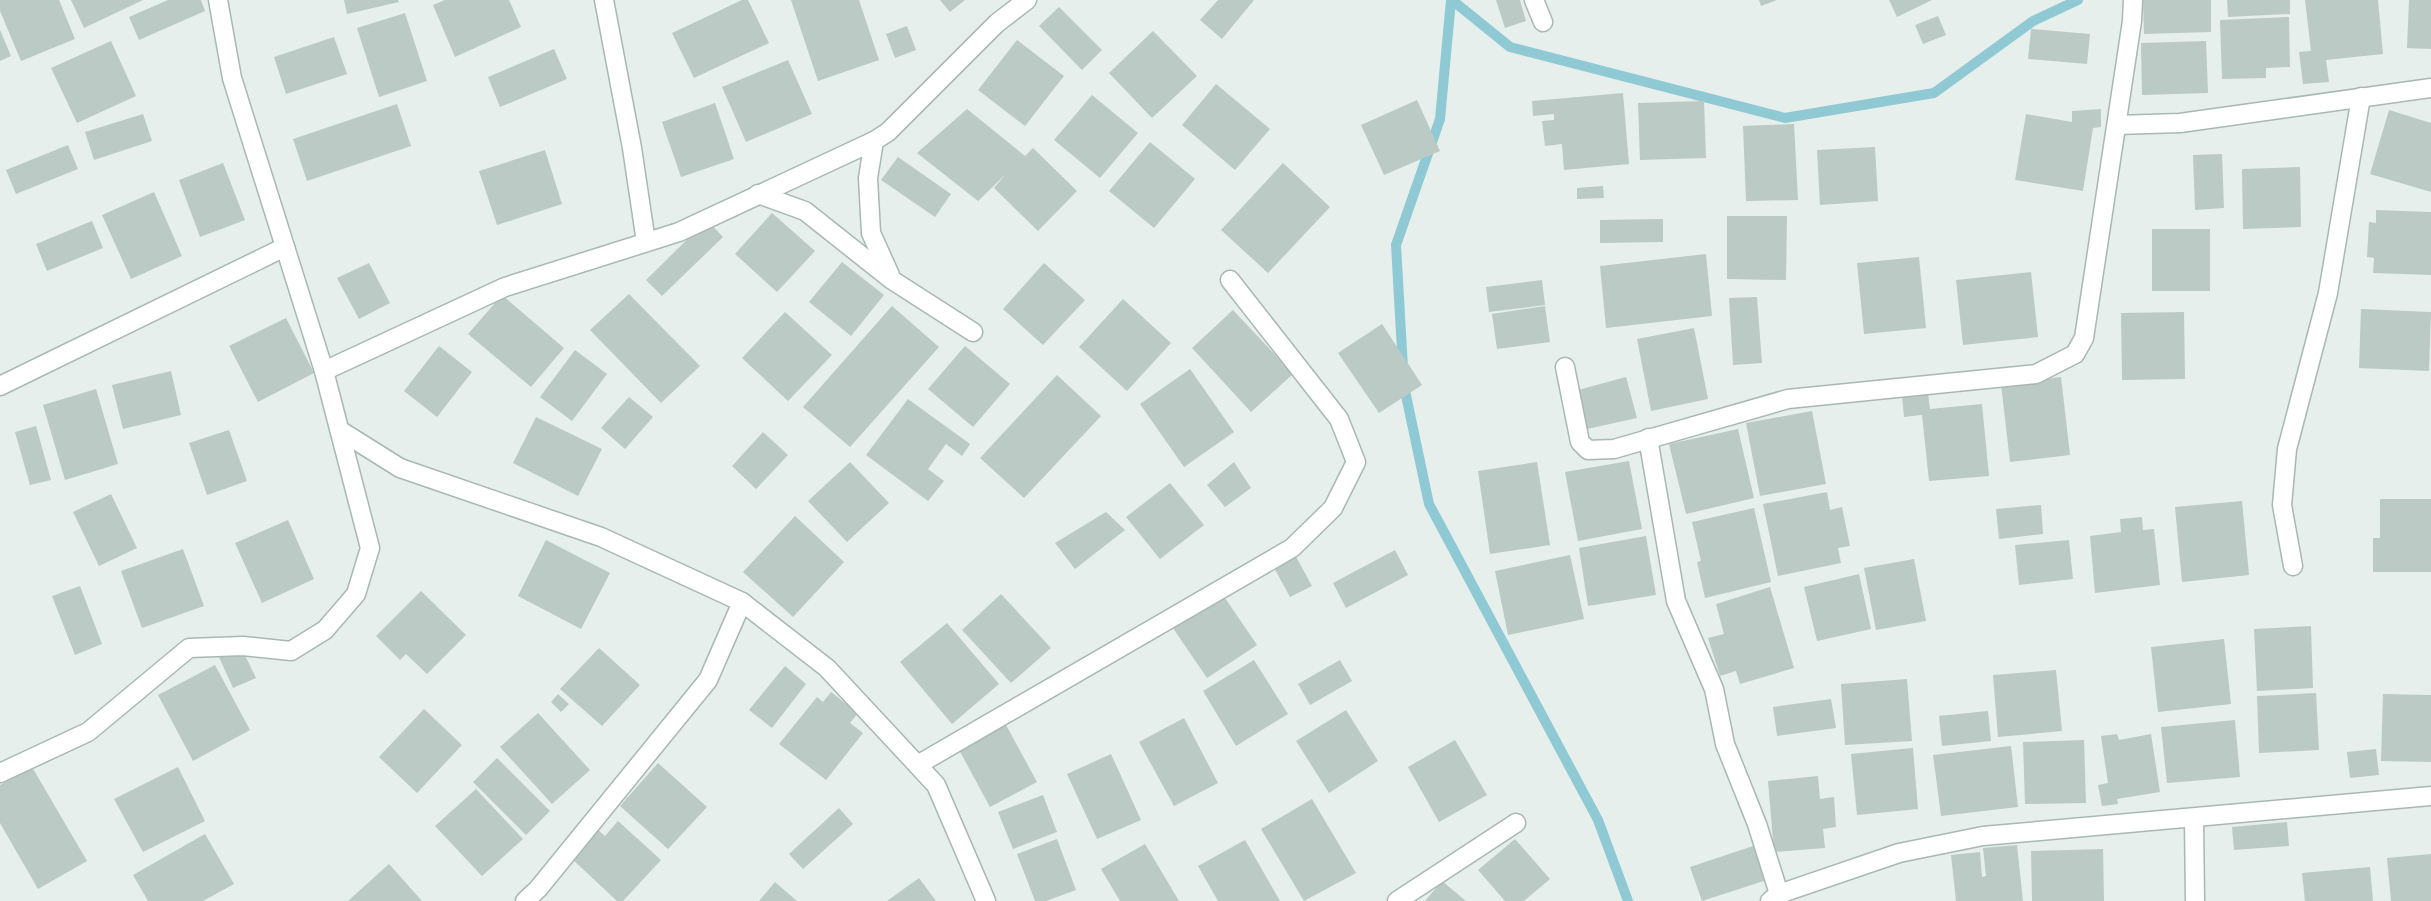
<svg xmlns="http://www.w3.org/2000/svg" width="2431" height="901" viewBox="0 0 2431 901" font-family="Quicksand,sans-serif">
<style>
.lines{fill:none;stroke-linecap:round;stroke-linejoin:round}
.stream{stroke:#8ec9d4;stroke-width:10}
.building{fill:#bbcac4}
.minor-casing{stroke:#a8b8b2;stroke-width:21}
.minor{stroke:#fff;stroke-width:18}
</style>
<rect width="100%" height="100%" fill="#e6efeb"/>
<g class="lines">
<g class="stream">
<polyline points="1451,0 1440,119 1396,245 1404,386 1429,504 1598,820 1628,901"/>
<polyline points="1452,0 1510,47 1785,118 1934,93 2033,21 2078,0"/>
</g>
</g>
<g class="building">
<polygon points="0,0 59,0 75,39 21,61 0,11"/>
<polygon points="71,0 143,0 84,28"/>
<polygon points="168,0 201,0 205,11 139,40 129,17"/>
<polygon points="344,0 398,0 399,2 347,14"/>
<polygon points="445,0 509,0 521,27 455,57 433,5"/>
<polygon points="742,0 748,0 769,43 694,78 672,33"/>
<polygon points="791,0 859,0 879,60 818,81"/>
<polygon points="940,0 965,0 950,12"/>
<polygon points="1218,0 1254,0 1222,39 1200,20"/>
<polygon points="1496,0 1520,0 1526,21 1505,28"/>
<polygon points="1759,0 1777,0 1761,6"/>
<polygon points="1889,0 1932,0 1897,17"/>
<polygon points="2143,0 2211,0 2211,32 2144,34"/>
<polygon points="2227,0 2290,0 2290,14 2228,17"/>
<polygon points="2305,0 2378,0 2383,54 2326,60 2329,82 2303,84 2299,52 2311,51"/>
<polygon points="2409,0 2431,0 2431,49 2407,48"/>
<polygon points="1059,7 1102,50 1082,70 1039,26"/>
<polygon points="405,13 427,81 379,97 357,28"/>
<polygon points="1938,16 1946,35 1923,44 1915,25"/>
<polygon points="2289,17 2290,67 2266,68 2266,78 2222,79 2220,20"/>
<polygon points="907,26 916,50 895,58 886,34"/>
<polygon points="2031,29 2090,34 2087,64 2028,59"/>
<polygon points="0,30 11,56 0,61"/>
<polygon points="1153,31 1197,76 1152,118 1109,73"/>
<polygon points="334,37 347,74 286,94 274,57"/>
<polygon points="1017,40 1064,76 1025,126 978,90"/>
<polygon points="111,41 136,96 77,123 51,68"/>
<polygon points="2206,41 2208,93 2142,95 2141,43"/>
<polygon points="554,49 567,79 500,107 488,77"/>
<polygon points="788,60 812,114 746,142 722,87"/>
<polygon points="1216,84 1270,129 1235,170 1182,125"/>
<polygon points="1623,93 1629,164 1564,170 1562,144 1545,146 1542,121 1554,120 1554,114 1533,116 1532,101"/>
<polygon points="1092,95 1138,133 1100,178 1054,140"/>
<polygon points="1417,100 1440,151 1384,175 1361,125"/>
<polygon points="1704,101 1706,158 1640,160 1638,103"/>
<polygon points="715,103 734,159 681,177 662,122"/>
<polygon points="397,104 411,146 307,181 293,139"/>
<polygon points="967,109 1025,156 1033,148 1077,191 1038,231 994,188 1005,175 978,201 917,153"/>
<polygon points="2101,109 2101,127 2093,128 2083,191 2015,180 2026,114 2072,122 2072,111"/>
<polygon points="2389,110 2431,123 2431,192 2370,174"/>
<polygon points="143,114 152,141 94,160 85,132"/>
<polygon points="1794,124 1798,200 1746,201 1743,126"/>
<polygon points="1150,142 1195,179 1154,228 1109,191"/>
<polygon points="68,145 78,169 16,194 6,170"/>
<polygon points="1875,147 1878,201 1820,205 1817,150"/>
<polygon points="545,150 562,204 497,225 479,171"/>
<polygon points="2222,154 2224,208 2195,210 2193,155"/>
<polygon points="898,157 951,194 935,217 881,180"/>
<polygon points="223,163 245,220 200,237 179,180"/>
<polygon points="1283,163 1330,207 1268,273 1221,230"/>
<polygon points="2300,167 2301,227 2243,229 2242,169"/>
<polygon points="1603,186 1604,198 1577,199 1577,188"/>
<polygon points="154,192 182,256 131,279 102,215"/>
<polygon points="2376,210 2431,212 2431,275 2373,273 2374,258 2367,257 2369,222 2376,223"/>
<polygon points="772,213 815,251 777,292 735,254"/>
<polygon points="1727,216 1787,216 1786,280 1727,279"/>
<polygon points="1663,219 1663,242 1600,243 1600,220"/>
<polygon points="707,220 723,237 662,296 646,280"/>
<polygon points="92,221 103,248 47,271 36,244"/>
<rect x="2152" y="229" width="58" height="62"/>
<polygon points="1706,254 1712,316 1606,328 1600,266"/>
<polygon points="1919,257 1926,328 1864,334 1857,263"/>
<polygon points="842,262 884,295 851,336 809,302"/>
<polygon points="369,263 390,303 359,319 337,278"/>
<polygon points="1044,263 1085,300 1043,345 1003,309"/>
<polygon points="2031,272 2038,337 1963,345 1956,280"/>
<polygon points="1542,280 1545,305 1489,312 1486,287"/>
<polygon points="629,294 700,366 661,403 590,330"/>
<polygon points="502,295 564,348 531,387 468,334"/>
<polygon points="1757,297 1762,363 1733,365 1729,298"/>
<polygon points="1123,299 1171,343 1127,391 1079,347"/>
<polygon points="892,306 939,347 850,447 803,407"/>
<polygon points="1545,306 1550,342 1497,349 1492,314"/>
<polygon points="2361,309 2431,312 2429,371 2359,368"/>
<polygon points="1233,310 1293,374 1251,412 1192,348"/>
<polygon points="785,312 832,355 788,401 742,358"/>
<polygon points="2184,312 2185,379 2122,380 2121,313"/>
<polygon points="286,318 314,373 258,402 229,346"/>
<polygon points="1382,324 1422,385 1379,413 1338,353"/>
<polygon points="1694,328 1708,399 1651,411 1637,339"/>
<polygon points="439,346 472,372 437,417 404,391"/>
<polygon points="965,346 1010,384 973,427 928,389"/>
<polygon points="575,350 607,374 572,421 540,397"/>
<polygon points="1190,369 1234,432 1184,467 1140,404"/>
<polygon points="171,371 181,415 123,429 112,385"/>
<polygon points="1057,375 1101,416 1024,498 980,458"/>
<polygon points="1626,377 1637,418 1587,429 1578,390"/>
<polygon points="2061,377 2070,455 2010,462 2001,384"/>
<polygon points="96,389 118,464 65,480 43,405"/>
<polygon points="1928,393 1930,409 1982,404 1989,476 1929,481 1922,415 1904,417 1902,396"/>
<polygon points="629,397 653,417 625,449 601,428"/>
<polygon points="908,399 970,444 962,456 946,444 928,469 944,481 928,501 866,455"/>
<polygon points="1812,411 1826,484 1760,496 1746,423"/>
<polygon points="536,417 602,449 578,496 513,463"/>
<polygon points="36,426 51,480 30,485 15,432"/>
<polygon points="1738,429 1754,498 1686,514 1669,444"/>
<polygon points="229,430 247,481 207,495 189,443"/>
<polygon points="763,432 788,455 756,489 732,466"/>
<polygon points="1629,461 1642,529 1578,541 1565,472"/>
<polygon points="850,462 889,503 847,542 808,501"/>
<polygon points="1234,462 1251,488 1225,507 1207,485"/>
<polygon points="1537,462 1550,545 1490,554 1478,471"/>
<polygon points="1170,483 1204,525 1160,559 1126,517"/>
<polygon points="1827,492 1830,510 1842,507 1850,546 1838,548 1841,563 1778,576 1763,504"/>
<polygon points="111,494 137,548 99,566 73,512"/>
<polygon points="2380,499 2431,499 2431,572 2373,572 2373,538 2380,538"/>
<polygon points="2242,501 2249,575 2182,582 2175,507"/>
<polygon points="2041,505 2043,534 1999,539 1996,509"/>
<polygon points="1754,508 1771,582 1705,598 1697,562 1701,561 1692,522"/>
<polygon points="1106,512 1125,530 1075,569 1055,543"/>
<polygon points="795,516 844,562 793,617 743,572"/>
<polygon points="2142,517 2143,530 2154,529 2160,585 2095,593 2090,536 2121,532 2120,519"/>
<polygon points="288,520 314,579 262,603 235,543"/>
<polygon points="1646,536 1656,595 1588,606 1579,548"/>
<polygon points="546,540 610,573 581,629 518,596"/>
<polygon points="2069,540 2073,579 2019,585 2015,545"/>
<polygon points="183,549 204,606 142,628 121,571"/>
<polygon points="1395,550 1408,575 1346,608 1333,583"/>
<polygon points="1294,553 1312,586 1290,597 1272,564"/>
<polygon points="1570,555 1584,619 1508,635 1495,571"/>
<polygon points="1914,559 1926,621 1876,630 1864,568"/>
<polygon points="1859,574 1871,629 1817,641 1804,587"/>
<polygon points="80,586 102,644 75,655 52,596"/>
<polygon points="1770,587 1794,668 1740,684 1736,671 1720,676 1708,638 1724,634 1716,604"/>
<polygon points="421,591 466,635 427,674 406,654 400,660 376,636"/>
<polygon points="1001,594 1051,648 1011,683 962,630"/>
<polygon points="1223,595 1257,645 1207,678 1173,628"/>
<polygon points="947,623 999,684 952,724 900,662"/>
<polygon points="2311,626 2313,688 2257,691 2254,629"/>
<polygon points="2224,639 2231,704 2158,712 2151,647"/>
<polygon points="241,647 256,678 233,688 219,657"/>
<polygon points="599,648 640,685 602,726 560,689"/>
<polygon points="1254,660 1288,714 1236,746 1203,691"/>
<polygon points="1340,660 1352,681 1310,705 1298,684"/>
<polygon points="215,665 250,730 193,761 158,695"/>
<polygon points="785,666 806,684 772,728 749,710"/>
<polygon points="2056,670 2062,731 1998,737 1993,675"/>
<polygon points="1907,679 1912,741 1845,745 1841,684"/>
<polygon points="831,692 858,713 850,723 863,733 826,780 779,744 817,697 823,702"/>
<polygon points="2316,693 2319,750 2259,753 2257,696"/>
<polygon points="558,694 569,704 561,712 551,702"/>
<polygon points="2383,694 2431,695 2431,762 2381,761"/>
<polygon points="1831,699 1836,728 1777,736 1773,707"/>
<polygon points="424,709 462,745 417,793 379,757"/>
<polygon points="1346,710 1378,761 1329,793 1296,741"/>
<polygon points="1988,711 1991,741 1942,746 1939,716"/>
<polygon points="538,713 590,770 552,804 500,747"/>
<polygon points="1184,718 1218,783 1174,806 1139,742"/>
<polygon points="2235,720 2240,777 2167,783 2161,727"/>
<polygon points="1005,723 1037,782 990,807 958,748"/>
<polygon points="2117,734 2119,740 2151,734 2160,792 2117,799 2118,804 2102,806 2098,785 2108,783 2101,736"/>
<polygon points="1455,740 1487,795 1439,822 1408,767"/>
<polygon points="2084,740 2086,803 2025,804 2023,742"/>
<polygon points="2011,746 2018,807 1941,816 1933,755"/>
<polygon points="1913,748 1918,809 1857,815 1851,754"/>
<polygon points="2376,749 2379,775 2350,778 2347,752"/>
<polygon points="1111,754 1141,820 1097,839 1067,774"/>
<polygon points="497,758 550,811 526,835 473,782"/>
<polygon points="658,763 707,807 668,849 620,806"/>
<polygon points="32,767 87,861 38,889 0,823 0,785"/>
<polygon points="178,767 205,821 143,852 114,799"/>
<polygon points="1818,776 1820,799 1834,797 1836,827 1823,829 1825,848 1774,852 1768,781"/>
<polygon points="476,789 523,839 482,876 435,826"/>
<polygon points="1043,795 1057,832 1013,849 998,812"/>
<polygon points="1312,799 1356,873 1304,901 1261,829"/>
<polygon points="839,808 853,824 803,869 789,854"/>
<polygon points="618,821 661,860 623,901 617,901 571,858 598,830 605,836"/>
<polygon points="2287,822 2289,846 2234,850 2232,827"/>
<polygon points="205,834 234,884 203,901 148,901 133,875"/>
<polygon points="1057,839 1076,890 1046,901 1035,901 1017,854"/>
<polygon points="1515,839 1550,879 1524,901 1505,901 1478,870"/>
<polygon points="1245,840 1280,901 1218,901 1198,866"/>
<polygon points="1145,844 1179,901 1120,901 1101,869"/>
<polygon points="1759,844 1770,879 1702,901 1690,867"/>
<polygon points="2017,845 2023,901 1956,901 1951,855 1980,852 1982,877 1986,876 1983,848"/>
<polygon points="2103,849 2104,901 2032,901 2031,851"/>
<polygon points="2431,854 2431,901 2391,901 2387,858"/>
<polygon points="389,864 422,901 348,901"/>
<polygon points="2370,867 2373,901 2305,901 2302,873"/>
<polygon points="919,878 936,901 887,901"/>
<polygon points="1442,881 1466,901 1425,901"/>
<polygon points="775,882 797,901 759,901"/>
</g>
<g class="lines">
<defs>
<g id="minor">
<polyline points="604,0 632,148 646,242"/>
<polyline points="1534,0 1543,22"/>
<polyline points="2117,125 2180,123 2431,88"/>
<polyline points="874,141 868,178 871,233 890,275"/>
<polyline points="758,194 805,211 892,280 973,332"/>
<polyline points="1565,367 1580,442 1588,450 1614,449 1788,399 2036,374 2075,354 2084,338 2132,21 2133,0"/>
<polyline points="324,371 505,287 679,232 874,141 888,132 997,23 1027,0"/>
<polyline points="0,386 285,247"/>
<polyline points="341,431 400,468 601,537 742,602 827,668 936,785 986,901"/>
<polyline points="1648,438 1676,601 1714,689 1725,744 1757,824 1779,894"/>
<polyline points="2293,566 2282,505 2287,449 2328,293 2361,97"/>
<polyline points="919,764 1292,548 1333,508 1356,462 1339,419 1230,280"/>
<polyline points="0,773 88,732 189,648 243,646 291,651 325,630 356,594 370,548 324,371 232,78 218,0"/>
<polyline points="2194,818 2195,901"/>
<polyline points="525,901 538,889 708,680 742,602"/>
<polyline points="1397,901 1516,823"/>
<polyline points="1770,901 1779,894 1899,853 1983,836 2431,796"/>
</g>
</defs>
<use href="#minor" class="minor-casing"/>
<use href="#minor" class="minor"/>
</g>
</svg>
